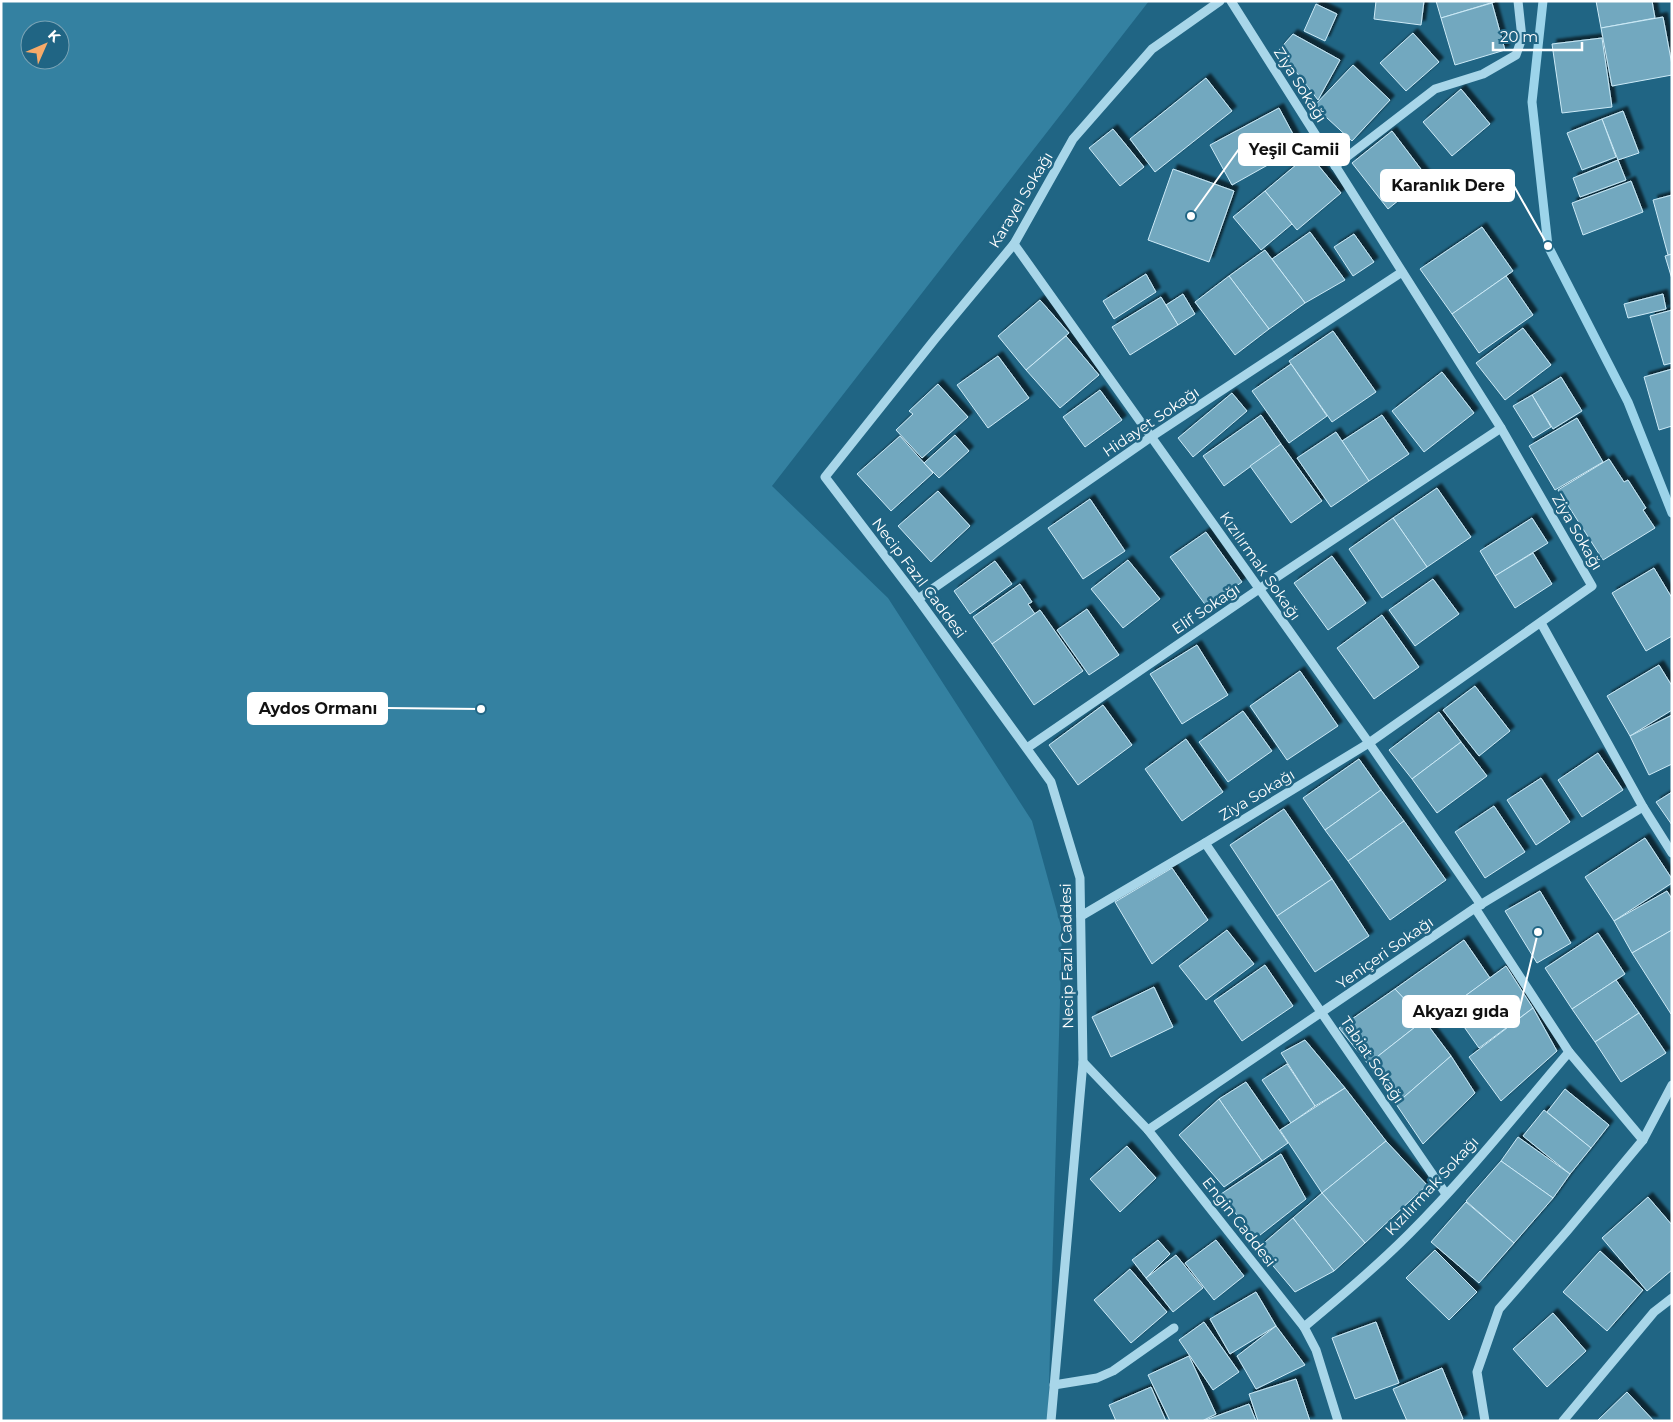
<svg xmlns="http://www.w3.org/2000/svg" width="1673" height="1422" viewBox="0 0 1673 1422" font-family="Montserrat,sans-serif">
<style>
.green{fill:#3481a1;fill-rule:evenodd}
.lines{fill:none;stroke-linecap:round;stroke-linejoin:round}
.stream{stroke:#9cd4ea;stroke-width:9}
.building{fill:#72a8bf;stroke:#cceaf7;filter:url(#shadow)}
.minor{stroke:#a8d6e9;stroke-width:9}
.labels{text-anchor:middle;stroke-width:5;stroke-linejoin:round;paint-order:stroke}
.street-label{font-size:15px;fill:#fff;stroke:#206584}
.leader{fill:none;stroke:#fff;stroke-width:2}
.callout-dot{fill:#fff;stroke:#206584;stroke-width:2}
.callout{fill:#fff;stroke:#fff;stroke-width:2}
.callout-label{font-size:16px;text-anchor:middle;font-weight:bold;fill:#111}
</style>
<defs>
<filter id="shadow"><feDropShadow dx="4.5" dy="-4.5" stdDeviation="1" flood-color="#0009"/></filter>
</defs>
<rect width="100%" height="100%" fill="#206584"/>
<path class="green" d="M1 1H1149L772 486 888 598 1032 821 1062 930 1048 1421H1ZM30 30H60V60H30Z"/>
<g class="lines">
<polyline class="stream" points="1543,1 1532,102 1548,246 1628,402 1672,513"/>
</g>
<g class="building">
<polygon points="1376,1 1424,1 1421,25 1374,19"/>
<polygon points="1436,1 1497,1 1441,18"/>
<polygon points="1596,1 1652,1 1655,18 1601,28"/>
<polygon points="1492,3 1505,50 1455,65 1441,18"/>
<polygon points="1316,4 1337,14 1325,41 1304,31"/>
<polygon points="1663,17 1672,65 1672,75 1612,86 1601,28"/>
<polygon points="1413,33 1439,62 1406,91 1380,63"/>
<polygon points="1293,34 1340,60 1318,100 1279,50"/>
<polygon points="1602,38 1612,107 1562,113 1552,44"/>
<polygon points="1353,65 1390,100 1352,141 1314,106"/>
<polygon points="1206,78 1232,111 1155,172 1130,139"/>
<polygon points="1461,89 1490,124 1452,156 1423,122"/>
<polygon points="1279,108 1300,147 1232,185 1210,145"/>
<polygon points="1623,111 1639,153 1618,160 1602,119"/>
<polygon points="1602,119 1616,157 1582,170 1567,133"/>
<polygon points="1113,129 1144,167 1120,186 1089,148"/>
<polygon points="1392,131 1427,177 1388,209 1352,163"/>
<polygon points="1309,154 1341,193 1297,230 1265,191"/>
<polygon points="1618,160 1626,180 1580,197 1573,178"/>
<polygon points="1173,169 1234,191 1209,262 1148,240"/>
<polygon points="1631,181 1643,212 1583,235 1572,203"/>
<polygon points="1265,191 1292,224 1261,250 1233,217"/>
<polygon points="1672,195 1672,254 1668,255 1653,200"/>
<polygon points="1482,227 1513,271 1452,314 1420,269"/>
<polygon points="1310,232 1345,280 1305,303 1272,259"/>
<polygon points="1354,234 1374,262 1353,276 1334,247"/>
<polygon points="1265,250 1305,303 1269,329 1229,276"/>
<polygon points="1672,254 1672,279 1665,256"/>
<polygon points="1146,274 1156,292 1114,319 1103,301"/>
<polygon points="1229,276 1269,329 1235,355 1195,302"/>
<polygon points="1506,276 1533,315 1479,353 1452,314"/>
<polygon points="1183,294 1195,314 1178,325 1166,305"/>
<polygon points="1663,294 1666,309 1628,318 1624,304"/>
<polygon points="1161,297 1178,325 1130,355 1112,327"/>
<polygon points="1040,300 1069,333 1026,370 998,336"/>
<polygon points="1672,310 1672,363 1664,365 1650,316"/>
<polygon points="1523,328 1551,365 1505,400 1476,363"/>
<polygon points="1333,331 1376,392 1332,422 1289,361"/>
<polygon points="1066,336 1099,375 1060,408 1026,370"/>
<polygon points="998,356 1029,398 988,428 957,385"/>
<polygon points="1291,364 1327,416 1289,443 1252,391"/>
<polygon points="1672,369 1672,426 1659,430 1644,377"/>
<polygon points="1442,372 1474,413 1424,452 1392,411"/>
<polygon points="1561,377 1582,411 1553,429 1532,395"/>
<polygon points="938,384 968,417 922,458 896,430 913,414 909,411"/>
<polygon points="1100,390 1122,420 1085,447 1063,417"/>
<polygon points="1232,393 1247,411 1193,457 1178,438"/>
<polygon points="1532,395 1551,427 1533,438 1513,406"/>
<polygon points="1261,415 1281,444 1224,486 1203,456"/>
<polygon points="1382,415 1409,454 1369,481 1342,441"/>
<polygon points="1577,418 1603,462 1555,490 1529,446"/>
<polygon points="1336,432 1369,481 1331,507 1297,458"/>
<polygon points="955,435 969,451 939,478 924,463"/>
<polygon points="900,436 933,473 891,511 857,474"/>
<polygon points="1281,444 1322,501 1291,523 1250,466"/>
<polygon points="1609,459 1624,482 1628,480 1646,508 1643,510 1655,528 1603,560 1558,490"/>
<polygon points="1437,488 1471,537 1427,567 1393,518"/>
<polygon points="938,491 970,526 931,562 898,526"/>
<polygon points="1090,499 1125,551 1083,579 1048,528"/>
<polygon points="1393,518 1427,567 1382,598 1349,549"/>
<polygon points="1532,518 1548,543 1495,576 1480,551"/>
<polygon points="1206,532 1242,582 1207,607 1170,557"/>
<polygon points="1533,553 1552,584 1515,608 1495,576"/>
<polygon points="1332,556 1366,603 1328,630 1294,583"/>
<polygon points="1128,560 1160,599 1123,628 1091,589"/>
<polygon points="995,561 1012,584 970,614 954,591"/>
<polygon points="1654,568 1672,598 1672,636 1646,651 1612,593"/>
<polygon points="1433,579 1459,614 1415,646 1389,610"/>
<polygon points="1020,584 1032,602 1028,604 1035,614 992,644 973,617"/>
<polygon points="1087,609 1119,655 1089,675 1057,630"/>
<polygon points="1040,610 1083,671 1034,705 992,644"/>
<polygon points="1382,615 1419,667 1374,699 1337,648"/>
<polygon points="1197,645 1228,695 1182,724 1150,674"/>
<polygon points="1659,665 1672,686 1672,710 1630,736 1607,696"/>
<polygon points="1300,671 1338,726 1287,760 1250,706"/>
<polygon points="1475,686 1510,731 1479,756 1443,710"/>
<polygon points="1103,705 1132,745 1078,785 1049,745"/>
<polygon points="1243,711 1272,751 1228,782 1199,742"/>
<polygon points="1439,712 1461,742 1412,779 1389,750"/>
<polygon points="1672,715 1672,764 1649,775 1630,736"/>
<polygon points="1186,739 1223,792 1182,821 1145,769"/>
<polygon points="1461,742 1487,776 1437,813 1412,779"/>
<polygon points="1598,753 1623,790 1582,817 1558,780"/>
<polygon points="1359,759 1381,790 1325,830 1303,798"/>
<polygon points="1541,778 1570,822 1536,845 1507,800"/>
<polygon points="1381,790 1404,821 1348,861 1325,830"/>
<polygon points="1672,792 1672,825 1656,802"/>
<polygon points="1494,806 1525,852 1485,878 1455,832"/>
<polygon points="1284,809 1332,879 1277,916 1230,845"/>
<polygon points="1404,821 1446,880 1390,920 1348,861"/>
<polygon points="1645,838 1672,879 1672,883 1614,921 1585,877"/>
<polygon points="1172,868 1208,920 1152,964 1115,902"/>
<polygon points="1332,879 1369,936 1315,972 1277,916"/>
<polygon points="1540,891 1571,943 1537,963 1505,911"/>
<polygon points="1667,891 1672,899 1672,930 1632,953 1614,921"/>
<polygon points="1227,930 1254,964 1206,1000 1179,966"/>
<polygon points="1672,930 1672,1014 1671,1014 1632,953"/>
<polygon points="1598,933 1625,974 1572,1009 1545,968"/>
<polygon points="1464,940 1490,978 1450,1007 1430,1027 1395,989"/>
<polygon points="1265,965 1293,1006 1242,1041 1214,1001"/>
<polygon points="1506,966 1533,1008 1479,1048 1450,1007"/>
<polygon points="1616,980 1639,1013 1595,1042 1572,1009"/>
<polygon points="1154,987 1173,1027 1111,1057 1092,1017"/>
<polygon points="1395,989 1424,1020 1368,1064 1339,1028"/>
<polygon points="1533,1008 1557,1051 1501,1101 1469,1057"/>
<polygon points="1639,1013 1666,1053 1621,1082 1595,1042"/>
<polygon points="1424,1020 1451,1056 1396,1104 1368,1064"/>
<polygon points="1305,1040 1345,1088 1315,1106 1281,1053"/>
<polygon points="1451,1056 1475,1093 1423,1144 1396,1104"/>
<polygon points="1287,1064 1315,1106 1291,1123 1262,1080"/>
<polygon points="1246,1082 1288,1143 1262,1161 1219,1099"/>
<polygon points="1345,1088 1386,1141 1322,1193 1280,1130"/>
<polygon points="1565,1089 1609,1125 1591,1148 1547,1112"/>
<polygon points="1219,1099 1262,1161 1224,1187 1179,1135"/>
<polygon points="1544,1110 1591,1148 1570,1174 1523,1136"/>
<polygon points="1518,1137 1570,1174 1553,1198 1501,1161"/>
<polygon points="1386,1141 1427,1185 1365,1243 1322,1193"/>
<polygon points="1127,1146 1156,1178 1120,1212 1090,1179"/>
<polygon points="1281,1154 1306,1199 1255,1239 1221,1194"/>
<polygon points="1501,1161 1553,1198 1514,1243 1466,1201"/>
<polygon points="1322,1193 1365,1243 1334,1271 1293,1218"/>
<polygon points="1648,1197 1672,1225 1672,1270 1647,1291 1602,1238"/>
<polygon points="1466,1202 1514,1243 1479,1283 1431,1242"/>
<polygon points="1293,1218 1334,1271 1295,1292 1258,1248"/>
<polygon points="1158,1240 1170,1254 1146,1278 1132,1260"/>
<polygon points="1216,1240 1244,1276 1214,1300 1185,1263"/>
<polygon points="1435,1250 1477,1292 1449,1320 1406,1278"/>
<polygon points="1600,1251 1643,1290 1607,1331 1563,1292"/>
<polygon points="1176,1255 1203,1288 1173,1312 1146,1278"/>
<polygon points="1130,1269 1167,1312 1131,1343 1094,1300"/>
<polygon points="1256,1292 1276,1326 1230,1354 1210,1319"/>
<polygon points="1553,1313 1586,1351 1547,1387 1513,1349"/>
<polygon points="1204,1322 1239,1372 1213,1390 1179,1340"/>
<polygon points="1376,1322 1399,1383 1355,1399 1332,1338"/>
<polygon points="1276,1326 1305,1365 1256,1389 1237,1356"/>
<polygon points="1189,1356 1216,1414 1202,1421 1170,1421 1148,1375"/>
<polygon points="1442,1368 1463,1419 1459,1421 1407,1421 1393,1389"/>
<polygon points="1296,1379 1310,1421 1258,1421 1249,1394"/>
<polygon points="1151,1387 1166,1421 1116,1421 1109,1405"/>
<polygon points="1627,1392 1654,1421 1597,1421"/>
<polygon points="1249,1404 1256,1421 1203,1421"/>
</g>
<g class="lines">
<g class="minor">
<polyline points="1335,166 1435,89 1483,74 1516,55 1522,38 1518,1"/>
<polyline points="1014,244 1369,743 1481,905"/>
<polyline points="918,599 1151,437 1402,272"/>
<polyline points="1541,623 1643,807 1672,853"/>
<polyline points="1027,748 1259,589 1501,428"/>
<polyline points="1205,843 1446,1194"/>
<polyline points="1475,908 1569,1052 1643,1140"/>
<polyline points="1081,916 1205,843 1369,743 1592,586 1501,428 1231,1"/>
<polyline points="1083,1062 1148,1130 1304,1327 1316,1350 1338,1421"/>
<polyline points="1148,1130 1475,908 1643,807"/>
<path d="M1304 1327C1340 1297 1376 1267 1409 1234 1466 1177 1517 1113 1569 1052"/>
<polyline points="1054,1385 1097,1378 1113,1371 1174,1328"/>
<polyline points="1051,1421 1083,1062 1080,878 1051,782 918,599 825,477 935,339 1014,244 1073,139 1152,49 1220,1"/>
<polyline points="1485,1421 1477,1372 1499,1309 1567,1231 1643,1140 1672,1085"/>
<polyline points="1563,1421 1654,1312 1672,1298"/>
</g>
</g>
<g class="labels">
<g class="street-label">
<text transform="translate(1300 85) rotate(58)" y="5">Ziya Sokağı</text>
<text transform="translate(1021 200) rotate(-59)" y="5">Karayel Sokağı</text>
<text transform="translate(1151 422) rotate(-34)" y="5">Hidayet Sokağı</text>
<text transform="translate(1577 532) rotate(60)" y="5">Ziya Sokağı</text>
<text transform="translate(1260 566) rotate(55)" y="5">Kızılırmak Sokağı</text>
<text transform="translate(919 578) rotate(53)" y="5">Necip Fazıl Caddesi</text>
<text transform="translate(1206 609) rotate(-34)" y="5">Elif Sokağı</text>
<text transform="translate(1257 795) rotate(-31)" y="5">Ziya Sokağı</text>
<text transform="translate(1385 953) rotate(-35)" y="5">Yeniçeri Sokağı</text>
<text transform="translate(1067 956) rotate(-91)" y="5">Necip Fazıl Caddesi</text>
<text transform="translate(1372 1060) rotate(56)" y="5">Tabiat Sokağı</text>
<text transform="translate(1432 1186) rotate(-47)" y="5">Kızılırmak Sokağı</text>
<text transform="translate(1239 1222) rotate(52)" y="5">Engin Caddesi</text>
</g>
</g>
<path class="leader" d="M1191 216L1239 149M1548 246L1514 186M481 709L387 708M1538 932L1519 1011"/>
<g class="callout-dot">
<circle cx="1191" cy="216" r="5"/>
<circle cx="1548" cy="246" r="5"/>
<circle cx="481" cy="709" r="5"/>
<circle cx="1538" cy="932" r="5"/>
</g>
<g class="callout">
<rect x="1239" y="134" width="110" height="31" rx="5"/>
<rect x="1381" y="170" width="133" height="31" rx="5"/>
<rect x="248" y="693" width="139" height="31" rx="5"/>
<rect x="1403" y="996" width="116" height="31" rx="5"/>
</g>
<g class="callout-label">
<text x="1294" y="155">Yeşil Camii</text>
<text x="1448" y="191">Karanlık Dere</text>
<text x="318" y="714">Aydos Ormanı</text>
<text x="1461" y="1017">Akyazı gıda</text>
</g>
<rect width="1673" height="1422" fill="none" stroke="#ffffff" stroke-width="5"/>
<g transform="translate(45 45) rotate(45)"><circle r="24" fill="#206584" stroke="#79a3b5"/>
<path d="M0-4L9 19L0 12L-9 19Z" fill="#f6aa69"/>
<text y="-8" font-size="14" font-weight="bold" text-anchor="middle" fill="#ffffff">K</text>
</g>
<path d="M1493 42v8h89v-8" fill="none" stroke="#ffffff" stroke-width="2.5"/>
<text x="1500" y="42" font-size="15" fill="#ffffff" stroke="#206584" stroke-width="4" paint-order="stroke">20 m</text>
</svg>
